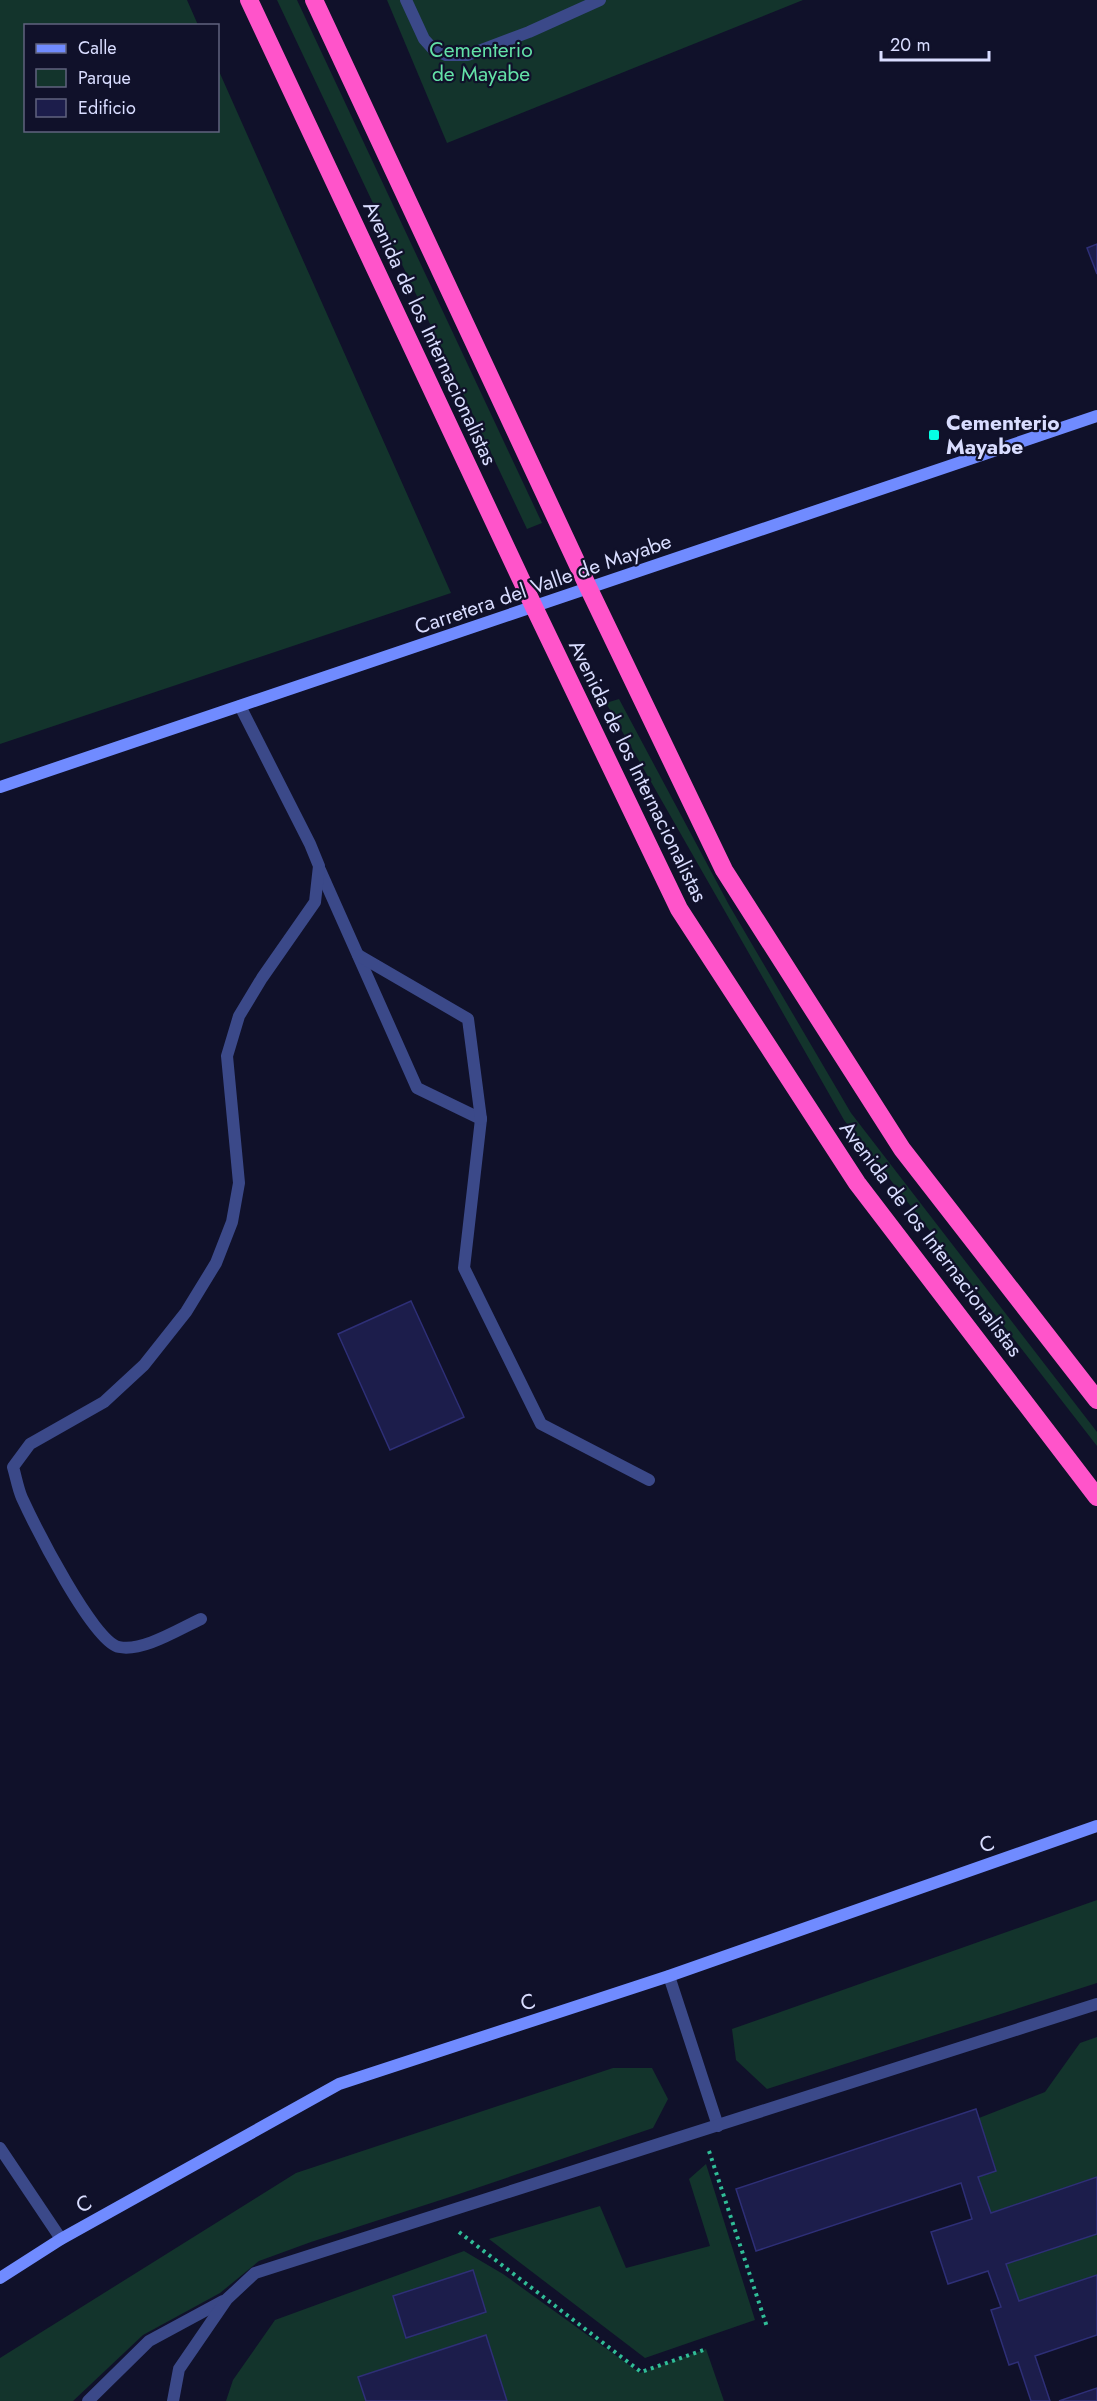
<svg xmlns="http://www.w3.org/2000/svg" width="1097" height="2401" viewBox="0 0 1097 2401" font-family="Jost,sans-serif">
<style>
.green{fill:#13342c}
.building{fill:#1c1d4b;stroke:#2e2f77;stroke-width:1.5}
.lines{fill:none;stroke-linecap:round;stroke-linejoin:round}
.path{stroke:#30bd97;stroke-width:4;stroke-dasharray:3 4.5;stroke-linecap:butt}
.lane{stroke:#3b4989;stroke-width:12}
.secondary{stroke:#708bff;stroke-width:12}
.highway{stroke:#ff54ca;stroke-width:18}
.poi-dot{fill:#05ffe4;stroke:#10112a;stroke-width:2}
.labels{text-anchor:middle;stroke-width:4.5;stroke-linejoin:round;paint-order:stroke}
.park-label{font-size:21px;fill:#63e1a7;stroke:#10112a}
.street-label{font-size:21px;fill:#d9ddff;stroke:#10112a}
.poi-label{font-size:21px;font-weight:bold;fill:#d9ddff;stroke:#10112a;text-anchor:start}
</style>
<rect width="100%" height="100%" fill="#10112a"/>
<g class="green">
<polygon points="0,0 187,0 198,25 26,26 26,130 218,130 218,69 451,593 0,744"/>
<polygon points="277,0 297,0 542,523 527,529"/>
<polygon points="387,0 803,0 447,143"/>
<polygon points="619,699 729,905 851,1113 1097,1432 1097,1446 844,1120 606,703"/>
<polygon points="1097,1900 1097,1983 767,2089 736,2060 732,2029"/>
<polygon points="1097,2037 1097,2177 991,2213 978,2177 996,2170 979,2118 1045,2092 1080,2043"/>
<polygon points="613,2068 652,2068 668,2099 653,2128 456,2195 311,2242 259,2261 220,2293 143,2335 73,2401 0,2401 0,2358 296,2173"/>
<polygon points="706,2164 755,2320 645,2358 489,2239 600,2206 626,2268 710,2246 689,2179"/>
<polygon points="1097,2234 1097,2275 1019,2301 1006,2264"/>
<polygon points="464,2251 503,2274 640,2373 706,2349 724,2401 226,2401 233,2380 275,2320"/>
</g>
<g class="building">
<polygon points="1097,244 1097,274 1087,248"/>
<polygon points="411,1301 464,1417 390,1450 338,1334"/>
<polygon points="976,2109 996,2171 978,2177 991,2213 1097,2177 1097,2234 1006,2264 1019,2301 1097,2275 1097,2335 1035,2356 1050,2401 1031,2401 1018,2362 1009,2365 991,2310 1001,2307 988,2271 948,2284 931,2232 972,2219 961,2183 756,2251 736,2189"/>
<polygon points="473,2270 486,2312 406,2338 393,2296"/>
<polygon points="486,2335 507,2401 366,2401 358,2377"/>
<polygon points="1097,2388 1097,2401 1059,2401"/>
</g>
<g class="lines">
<g class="path">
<polyline points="709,2151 767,2327"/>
<polyline points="459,2232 641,2372 706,2349"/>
</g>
<g class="lane">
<polyline points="406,0 424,39 433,49 446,55 468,55 529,32 600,0"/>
<polyline points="320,870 417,1088 481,1119 464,1268 541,1424 649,1480"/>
<polyline points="358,955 468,1019 481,1119"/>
<path d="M201 1619C179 1629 143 1652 119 1647 93 1642 35 1526 22 1498 18 1489 16 1477 13 1467L30 1444 104 1402 144 1365 186 1312 216 1263 232 1222 239 1183 227 1056 239 1016 262 978 315 902 319 866 310 844 240 706"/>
<polyline points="669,1976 718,2126"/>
<polyline points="0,2148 61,2239"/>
<polyline points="88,2401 149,2341 223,2301"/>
<polyline points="173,2401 179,2369 227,2299 255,2273 1097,2004"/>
</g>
<g class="secondary">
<polyline points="0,787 1097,416"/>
<polyline points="0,2278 61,2239 339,2084 669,1976 1097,1826"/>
</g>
<g class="highway">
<polyline points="249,0 534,607 679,909 857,1183 1097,1497"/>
<polyline points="314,0 589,589 724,870 902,1149 1097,1400"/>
</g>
</g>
<rect class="poi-dot" x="928" y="429" width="12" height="12" rx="3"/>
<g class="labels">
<g class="park-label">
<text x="481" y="57">Cementerio<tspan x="481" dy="24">de Mayabe</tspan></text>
</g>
<g class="street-label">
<text transform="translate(430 333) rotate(65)" y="7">Avenida de los Internacionalistas</text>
<text transform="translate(543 584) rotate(-19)" y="7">Carretera del Valle de Mayabe</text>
<text transform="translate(638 771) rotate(64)" y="7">Avenida de los Internacionalistas</text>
<text transform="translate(931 1239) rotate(53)" y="7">Avenida de los Internacionalistas</text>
<text transform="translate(987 1844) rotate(-19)" y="7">C</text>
<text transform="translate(528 2002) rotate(-18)" y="7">C</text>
<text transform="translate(84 2204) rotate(-29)" y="7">C</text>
</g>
<g class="poi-label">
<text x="946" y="430">Cementerio<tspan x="946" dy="24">Mayabe</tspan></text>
</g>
</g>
<rect x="24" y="24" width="195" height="108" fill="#10112a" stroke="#60637f" stroke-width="1.5"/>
<rect x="36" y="44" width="30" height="9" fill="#708bff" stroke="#60637f" stroke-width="1.5"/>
<text x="78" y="54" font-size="18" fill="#d9ddff">Calle</text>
<rect x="36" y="69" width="30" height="18" fill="#13342c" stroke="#60637f" stroke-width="1.5"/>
<text x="78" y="84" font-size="18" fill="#d9ddff">Parque</text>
<rect x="36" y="99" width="30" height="18" fill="#1c1d4b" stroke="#60637f" stroke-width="1.5"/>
<text x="78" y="114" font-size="18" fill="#d9ddff">Edificio</text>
<path d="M881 51v9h108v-9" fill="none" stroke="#d9ddff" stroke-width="3"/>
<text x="890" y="51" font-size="18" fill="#d9ddff" stroke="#10112a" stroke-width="4.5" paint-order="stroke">20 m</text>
</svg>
